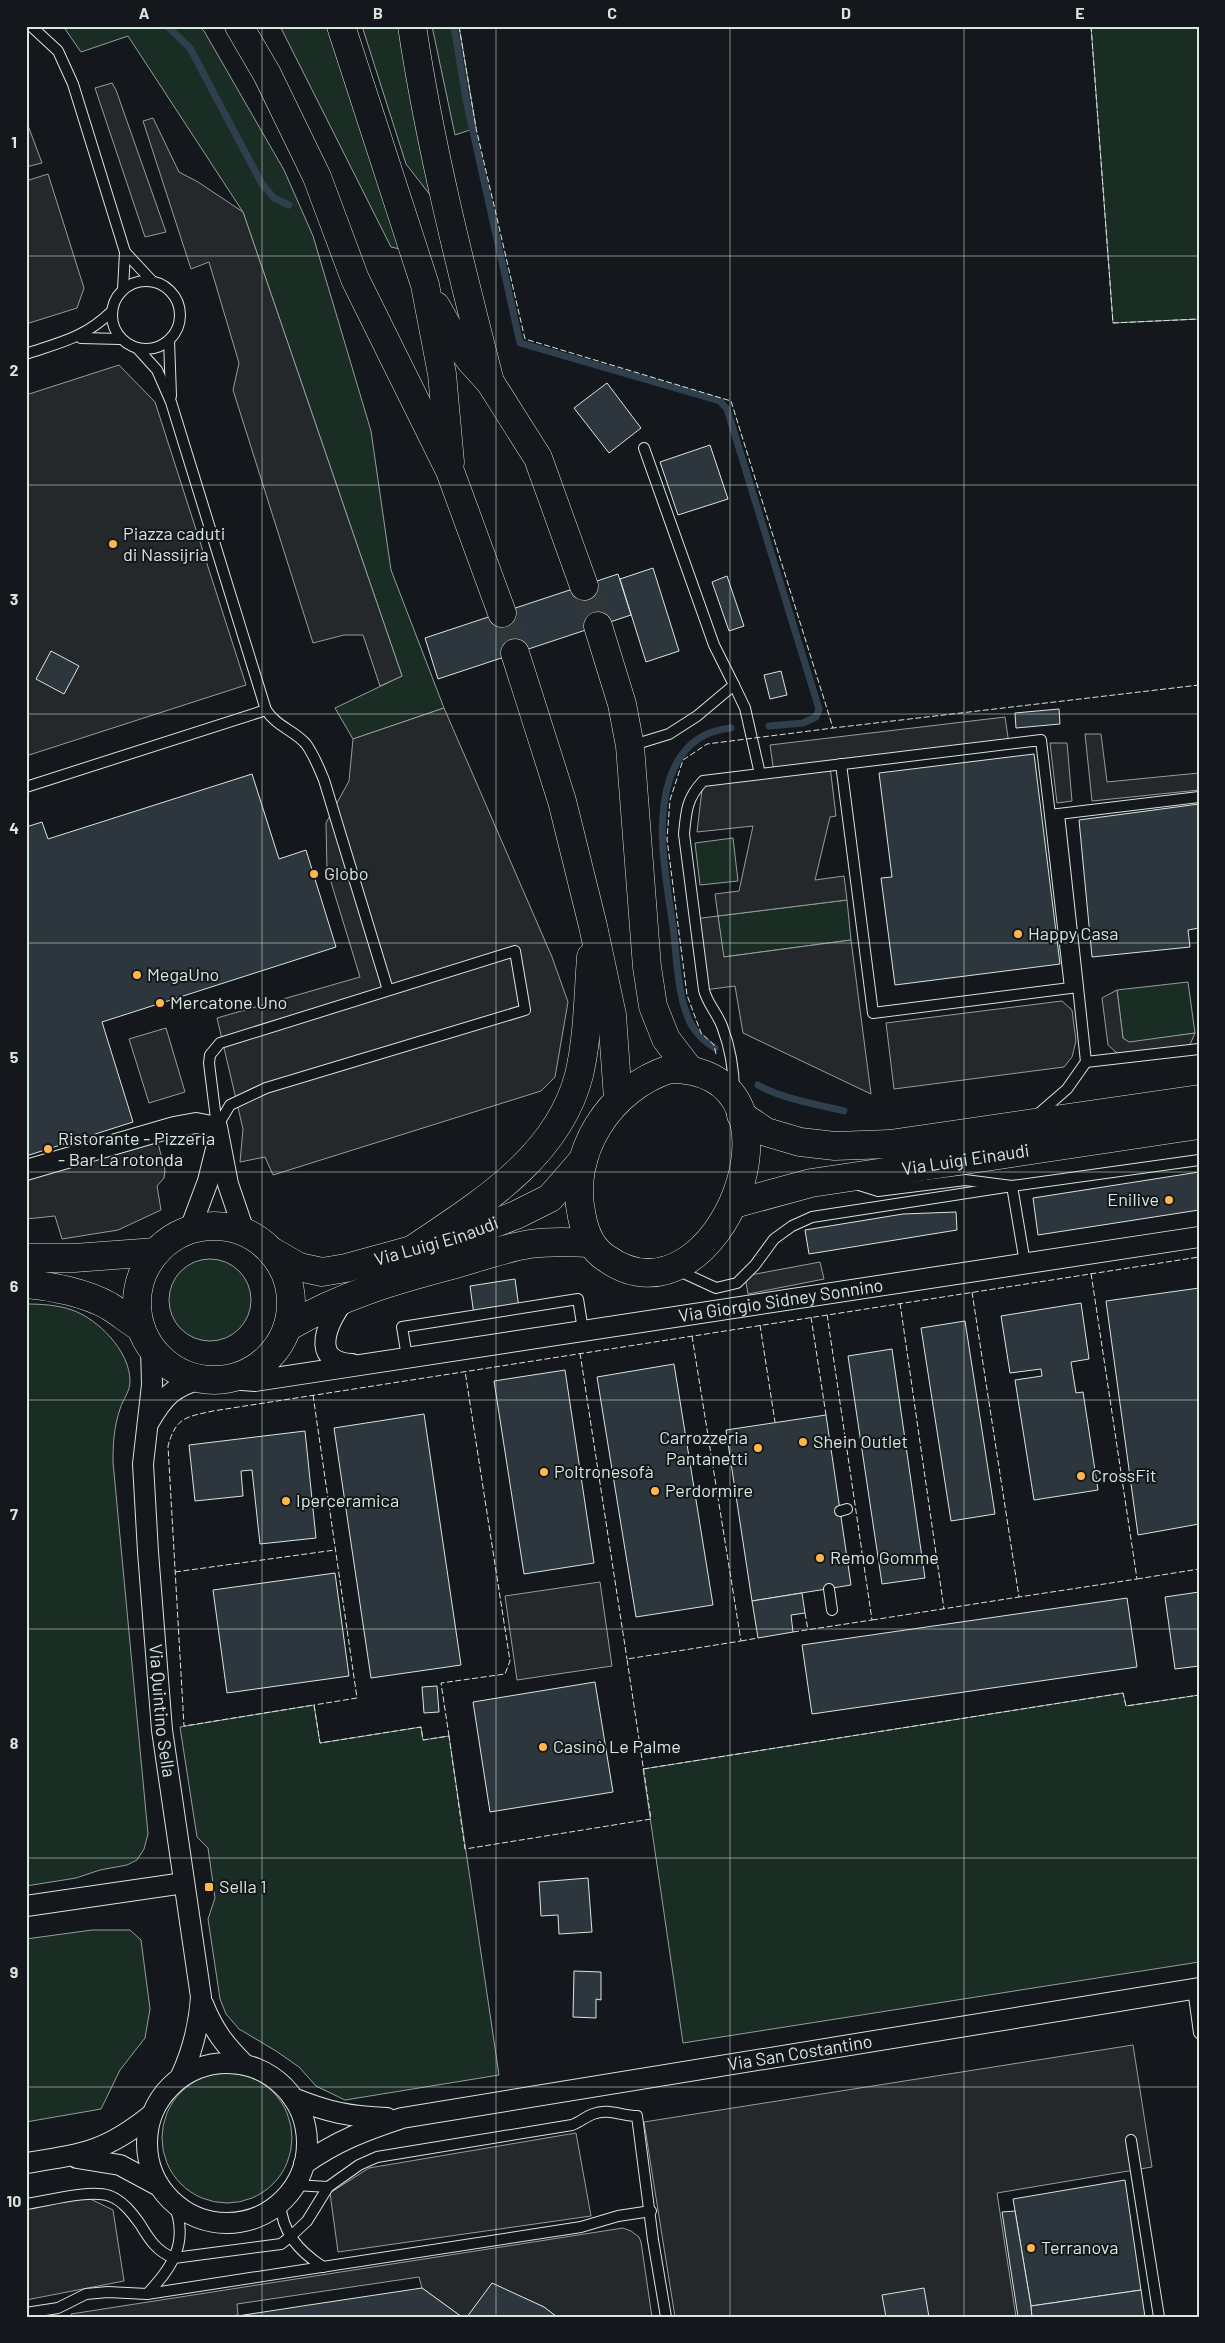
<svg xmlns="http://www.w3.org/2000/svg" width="1225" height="2343" viewBox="0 0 1225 2343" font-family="Barlow,sans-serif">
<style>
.green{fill:#1a2d24;stroke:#939e99}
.parking{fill:#24282b;stroke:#939e99}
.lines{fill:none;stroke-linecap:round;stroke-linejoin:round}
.stream{stroke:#2f3f4d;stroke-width:7}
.building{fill:#2c363c;stroke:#d8e6dc}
.motorway-tunnel{stroke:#313739;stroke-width:28;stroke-dasharray:28 14;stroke-linecap:butt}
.service-casing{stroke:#d8e6dc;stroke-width:12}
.minor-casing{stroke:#d8e6dc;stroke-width:22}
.secondary-casing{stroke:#d8e6dc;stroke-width:29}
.primary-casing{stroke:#d8e6dc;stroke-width:29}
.motorway-casing{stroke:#d8e6dc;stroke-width:29}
.service{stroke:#14181c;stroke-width:10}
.minor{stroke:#14181c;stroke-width:20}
.secondary{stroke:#14181c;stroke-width:28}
.primary{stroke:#14181c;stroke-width:28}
.motorway{stroke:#14181c;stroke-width:28}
.fence{stroke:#d8e6dc;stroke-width:1;stroke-dasharray:6 2.5;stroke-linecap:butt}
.grid{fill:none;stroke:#d8e6dc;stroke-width:1;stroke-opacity:0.55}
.poi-dot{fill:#ffb74d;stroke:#14181c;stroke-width:2}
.labels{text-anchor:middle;stroke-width:4;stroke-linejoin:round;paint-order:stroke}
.poi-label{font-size:18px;fill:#d8e6dc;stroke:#14181c;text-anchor:start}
.street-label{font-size:18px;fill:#d8e6dc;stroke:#14181c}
.neatline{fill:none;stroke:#d8e6dc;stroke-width:2}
.grid-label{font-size:16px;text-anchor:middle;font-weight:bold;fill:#d8e6dc}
</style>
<rect width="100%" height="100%" fill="#14181c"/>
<g class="green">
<polygon points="63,26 199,26 204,31 284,170 313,236 371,431 391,570 444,708 353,739 335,708 402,676 243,212 128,36 81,52"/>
<polygon points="280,26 328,26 404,250 391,247"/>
<polygon points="362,26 408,26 434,200 406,164"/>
<polygon points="432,26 459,26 476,128 455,135"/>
<polygon points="1091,26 1199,26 1199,319 1113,323"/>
<polygon points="733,838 738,881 700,885 695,843"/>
<polygon points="847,900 851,940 723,957 718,916"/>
<polygon points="1188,982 1195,1033 1129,1043 1123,1038 1117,990"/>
<circle cx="210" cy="1300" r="41"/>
<path d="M26 1304C41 1304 58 1305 72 1310 98 1319 130 1351 130 1381 130 1392 123 1399 120 1409 114 1427 113 1443 113 1462L148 1834 144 1849 137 1860 127 1865 100 1870 76 1878 26 1886Z"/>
<polygon points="1123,1693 1126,1706 1199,1695 1199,1962 683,2043 643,1769"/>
<polygon points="314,1705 320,1743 421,1727 423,1740 449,1736 499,2075 345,2100 316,2086 299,2067 276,2051 239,2029 226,2014 220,1999 208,1919 215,1898 208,1848 197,1837 180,1727"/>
<polygon points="92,1930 130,1930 141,1940 150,2009 145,2038 120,2070 101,2109 26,2122 26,1939"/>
<circle cx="227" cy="2138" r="65"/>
</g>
<g class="parking">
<polygon points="112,83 116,90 166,232 145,237 95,88"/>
<polygon points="153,118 179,172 198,182 243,212 402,676 380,686 363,635 344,635 313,643 233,390 239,363 209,262 191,269 143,121"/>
<polygon points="26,120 42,163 26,167"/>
<polygon points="48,174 84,288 77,308 26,324 26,181"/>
<polygon points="119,365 155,402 246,685 26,756 26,395"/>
<polygon points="444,708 552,957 568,1002 555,1077 541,1091 273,1175 265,1157 240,1162 243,1129 217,1018 360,977 327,869 326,823 349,781 353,739"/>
<polygon points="1005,717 1009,744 830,766 836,816 830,817 815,880 844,876 847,900 718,916 724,957 851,940 871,1094 743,1033 735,986 704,990 694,919 718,916 715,894 739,891 753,826 697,832 703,781 774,773 770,745"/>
<polygon points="1085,734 1101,734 1107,782 1199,773 1199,790 1092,801"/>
<polygon points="1050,743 1067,743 1072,801 1057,803"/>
<polygon points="1117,990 1123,1038 1129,1042 1195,1033 1188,1049 1124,1059 1108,1045 1102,998"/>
<polygon points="1062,1001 1072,1010 1076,1041 1072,1057 1064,1067 894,1089 886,1023"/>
<polygon points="166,1028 185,1092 149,1103 129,1039"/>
<polygon points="155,1132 165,1170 164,1178 157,1186 161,1210 118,1230 62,1239 55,1216 26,1219 26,1170"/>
<polygon points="820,1262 824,1279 748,1294 745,1276"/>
<polygon points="600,1582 612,1666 517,1680 505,1596"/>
<polygon points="1133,2045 1152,2167 997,2193 1016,2317 675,2317 644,2122"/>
<polygon points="576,2133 591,2216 338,2252 330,2193 369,2168"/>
<polygon points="76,2192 113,2210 124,2281 26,2300 26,2201"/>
<polygon points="623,2228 631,2231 639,2237 641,2242 652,2317 557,2317 544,2307 492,2284 467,2317 462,2317 422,2288 419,2277 237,2304 238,2315 221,2317 72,2317 71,2314"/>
</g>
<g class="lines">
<g class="stream">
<polyline points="167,26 190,48 262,184 274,198 289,205"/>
<polyline points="454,26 466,100 520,343 720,401 727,409 819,709 816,717 803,723 769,726"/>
<path d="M715 1048C705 1042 697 1035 691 1024 678 999 677 963 674 935 668 886 654 830 669 781 679 750 698 731 731 728"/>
<path d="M758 1085C783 1099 815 1104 844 1111"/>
</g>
</g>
<g class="building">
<polygon points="607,383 641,428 609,453 574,408"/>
<polygon points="710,445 728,499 678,515 660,462"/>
<polygon points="653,568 679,651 646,662 620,579"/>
<polygon points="618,574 631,615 438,679 425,638"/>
<polygon points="727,576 744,626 729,631 712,582"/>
<polygon points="51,651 79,666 64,694 36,679"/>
<polygon points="781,671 787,695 770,699 764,675"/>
<polygon points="1059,709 1060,724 1016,728 1015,713"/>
<polygon points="1034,754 1060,964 895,985 881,878 892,877 879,773"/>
<polygon points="252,774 279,859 306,850 336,947 102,1022 133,1122 26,1156 26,827 42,822 48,839"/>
<polygon points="1199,804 1199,928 1188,930 1190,947 1092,957 1079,820"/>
<polygon points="1199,1172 1199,1210 1038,1235 1033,1198"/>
<polygon points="956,1212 957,1230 809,1254 805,1230 903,1214"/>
<polygon points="515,1279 519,1308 474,1315 470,1286"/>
<polygon points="1199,1288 1199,1524 1138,1535 1106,1301"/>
<polygon points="1081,1303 1089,1359 1071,1362 1076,1393 1083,1392 1098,1490 1034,1500 1015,1380 1042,1376 1041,1369 1010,1373 1001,1316"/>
<polygon points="965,1321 995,1514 951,1521 921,1328"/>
<polygon points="892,1349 925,1578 882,1584 848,1356"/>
<polygon points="674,1364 713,1605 636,1617 597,1377"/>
<polygon points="565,1370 594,1563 524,1574 494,1381"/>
<polygon points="424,1414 461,1665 371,1678 334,1428"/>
<polygon points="826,1415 851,1585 752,1601 726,1430"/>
<polygon points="305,1431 316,1538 260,1544 252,1470 241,1471 243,1496 195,1501 189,1445"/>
<polygon points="335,1573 349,1676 227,1693 213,1590"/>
<polygon points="1199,1592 1199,1666 1175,1669 1165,1597"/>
<polygon points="802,1593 805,1613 791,1615 793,1632 758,1638 752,1601"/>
<polygon points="1127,1598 1137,1667 812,1714 802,1645"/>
<polygon points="595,1682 613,1792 490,1812 473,1702"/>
<polygon points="437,1686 439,1712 424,1713 422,1687"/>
<polygon points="588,1878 592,1932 559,1934 558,1915 541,1916 539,1882"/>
<polygon points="574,1971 601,1972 601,2000 596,1999 596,2018 573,2017"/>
<polygon points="1125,2180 1141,2290 1031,2306 1013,2199"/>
<polygon points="1015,2211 1031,2306 1032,2317 1018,2317 1002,2212"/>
<polygon points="492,2283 544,2307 557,2317 467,2317"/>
<polygon points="422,2288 462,2317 231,2317 309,2305"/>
<polygon points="924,2288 929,2317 886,2317 882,2295"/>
<polygon points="1141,2290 1145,2317 1032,2317 1031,2306"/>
</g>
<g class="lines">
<g class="motorway-tunnel">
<polyline points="584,586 598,626"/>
<polyline points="502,613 515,653"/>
</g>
<defs>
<g id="service">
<polyline points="31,26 58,51 73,84 125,252 123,289"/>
<polyline points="125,252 152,281"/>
<circle cx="146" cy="315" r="34"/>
<polyline points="81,338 120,339"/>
<polyline points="169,340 171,396"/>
<path d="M137 348 157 370 171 402 266 710C277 727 294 730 306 744 314 755 319 768 324 780L388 990"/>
<path d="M26 354C61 342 84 338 111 312"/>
<polyline points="734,685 745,708 760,774"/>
<polyline points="630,746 669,734 697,716 734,685 714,645 644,448"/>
<polyline points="841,764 873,1013 1078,987 1086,1062 1067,1089 1037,1115"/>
<polyline points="26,787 266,710"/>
<polyline points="1059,814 1078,987"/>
<polyline points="1050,815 1070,988"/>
<polygon points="515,951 525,1010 266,1088 230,1105 217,1127 209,1063 210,1055 220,1043"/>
<polyline points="1086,1062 1199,1049"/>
<path d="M734 1092C734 1069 730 1047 722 1026 717 1013 707 1003 704 990L684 834C686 811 687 798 703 781L1041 740 1050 815 1199 797"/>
<polyline points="859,1185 878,1191 965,1180 1012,1186 1199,1160"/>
<polyline points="677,1270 716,1288 737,1283 755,1265 774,1239 792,1226 812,1217 1012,1186 1025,1263"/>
<polyline points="407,1357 402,1327 578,1299 583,1330"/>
<polyline points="840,1511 847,1509"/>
<polyline points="829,1589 832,1610"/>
<polyline points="1193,1989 1199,2033"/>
<polyline points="1131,2140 1159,2317"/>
<polyline points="295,2185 328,2187"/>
<path d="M280 2202C282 2233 299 2251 323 2267"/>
<path d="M26 2204C48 2201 89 2189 110 2196 123 2201 132 2213 140 2224 149 2239 157 2252 174 2258L281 2244 290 2237 307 2221 328 2187 359 2165 377 2157 572 2125C580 2122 585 2117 593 2114 608 2108 622 2116 637 2116L653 2240 666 2317"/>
<path d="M147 2294C173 2267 189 2242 174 2204"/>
<polyline points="26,2313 58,2308 86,2294 108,2292 147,2294 581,2227 618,2216 651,2211"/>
</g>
<g id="minor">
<polyline points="26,1170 174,1127 196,1123 217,1127 228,1184 244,1231"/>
<polyline points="190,1229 208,1181 217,1145"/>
<path d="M345 1299C328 1320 308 1362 352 1364"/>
<path id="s1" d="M151 1347 152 1385 143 1464 148 1552 162 1730 201 1997C199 2026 193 2050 181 2076"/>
<path id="s2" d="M229 1379 255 1381 1199 1237"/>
<path d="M149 1422C163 1398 173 1386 201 1379"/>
<polyline points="26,1906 184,1883"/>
<path d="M203 2004C214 2031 224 2044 245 2065"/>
<circle cx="227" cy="2143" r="80"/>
<path d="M293 2098C327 2112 351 2117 387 2118"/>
<polyline points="77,2158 120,2165 159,2186"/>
<path d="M26 2163C83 2154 105 2152 151 2115"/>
<path id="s3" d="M304 2164C337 2141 363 2131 402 2118L1199 1988"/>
</g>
<g id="secondary">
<circle cx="214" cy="1303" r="77"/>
<path id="s4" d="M273 1252 299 1267 322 1272 346 1268 459 1237 516 1215 550 1198 583 1160"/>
<polyline points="26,1258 74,1258 156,1252"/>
<path d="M26 1284C52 1286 86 1293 109 1306 120 1313 130 1321 141 1328"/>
<path d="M288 1327C342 1295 395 1280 456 1264 480 1257 505 1248 530 1244 551 1241 571 1242 591 1243"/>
</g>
<g id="primary">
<path d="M670 1069C823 1068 717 1338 606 1258 592 1249 585 1233 582 1217 567 1153 610 1088 670 1069Z"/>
<polyline points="741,1115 766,1132 800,1142 835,1146 890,1144 1199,1099"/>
<path id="s5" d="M734 1204 811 1183 1199 1125"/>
</g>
<g id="motorway">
<polyline points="239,26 267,74 317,177 355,279 450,471 502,613"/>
<polyline points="341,26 425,285 442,374 450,462"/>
<path d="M412 26C430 146 460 265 490 382"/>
<polyline points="436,306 454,338 470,360 490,382 538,458 584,586"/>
<polyline points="598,626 622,704 630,746 647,967 653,1006 666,1039 689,1069"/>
<polyline points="515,653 562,801 593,926 612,1015 618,1099"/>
<path d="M412 1250C478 1205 558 1158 579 1075 588 1037 588 996 591 957"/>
</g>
</defs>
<use href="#service" class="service-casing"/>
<use href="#minor" class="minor-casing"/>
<use href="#secondary" class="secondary-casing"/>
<use href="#primary" class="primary-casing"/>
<use href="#motorway" class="motorway-casing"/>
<use href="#service" class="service"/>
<use href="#minor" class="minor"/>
<use href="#secondary" class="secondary"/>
<use href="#primary" class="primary"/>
<use href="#motorway" class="motorway"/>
<g class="fence">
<polyline points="459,26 476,128 525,339 731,401 833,728 1199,685"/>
<polyline points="1091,26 1113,323 1199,319"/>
<polyline points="716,1054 714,1045 701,1033 687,995 667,839 670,800 683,760 707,744 833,728"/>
<polyline points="972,1292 1019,1597 1137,1579 1091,1273"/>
<polyline points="900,1303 944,1609"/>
<polyline points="811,1317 826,1415"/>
<polyline points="760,1325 775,1422"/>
<path d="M692 1336 741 1641 627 1659 651 1819 465 1849 449 1736 423 1740 421 1727 320 1743 314 1705 184 1726 168 1446C176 1417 186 1417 213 1411L1199 1257"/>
<polyline points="580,1353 627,1659"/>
<polyline points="313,1395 357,1698 314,1705"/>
<polyline points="175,1572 335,1550"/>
<polyline points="1137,1579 1199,1569"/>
<polyline points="805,1613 808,1630"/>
<polyline points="872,1620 1019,1597"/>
<polyline points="793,1632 872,1620 827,1314"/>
<polyline points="741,1641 758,1638"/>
<polyline points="449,1736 441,1683 505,1674 510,1661 465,1371"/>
<polyline points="643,1769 1123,1693 1126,1706 1199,1695"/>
</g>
</g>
<path class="grid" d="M262 26V2317M496 26V2317M730 26V2317M964 26V2317M26 256H1199M26 485H1199M26 714H1199M26 943H1199M26 1172H1199M26 1400H1199M26 1629H1199M26 1858H1199M26 2087H1199"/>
<g class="poi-dot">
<circle cx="113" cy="544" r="5"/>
<circle cx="314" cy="874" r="5"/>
<circle cx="1018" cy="934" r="5"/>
<circle cx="137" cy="975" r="5"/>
<circle cx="160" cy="1003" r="5"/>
<circle cx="48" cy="1149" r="5"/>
<circle cx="1169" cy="1200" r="5"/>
<circle cx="803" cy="1442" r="5"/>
<circle cx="758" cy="1448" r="5"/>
<circle cx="544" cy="1472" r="5"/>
<circle cx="1081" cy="1476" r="5"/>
<circle cx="655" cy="1491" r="5"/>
<circle cx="286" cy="1501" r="5"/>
<circle cx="820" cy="1558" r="5"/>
<circle cx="543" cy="1747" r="5"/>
<rect x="204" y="1882" width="10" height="10" rx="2.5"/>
<circle cx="1031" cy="2248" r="5"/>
</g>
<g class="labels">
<g class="poi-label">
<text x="123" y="540">Piazza caduti<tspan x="123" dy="21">di Nassijria</tspan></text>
<text x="324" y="880">Globo</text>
<text x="1028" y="940">Happy Casa</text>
<text x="147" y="981">MegaUno</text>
<text x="170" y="1009">Mercatone Uno</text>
<text x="58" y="1145">Ristorante - Pizzeria<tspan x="58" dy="21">- Bar La rotonda</tspan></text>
<text x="1159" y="1206" text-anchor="end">Enilive</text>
<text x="748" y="1444" text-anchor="end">Carrozzeria<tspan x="748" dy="21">Pantanetti</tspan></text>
<text x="813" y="1448">Shein Outlet</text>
<text x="554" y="1478">Poltronesofà</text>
<text x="1091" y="1482">CrossFit</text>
<text x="665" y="1497">Perdormire</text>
<text x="296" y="1507">Iperceramica</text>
<text x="830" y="1564">Remo Gomme</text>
<text x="553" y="1753">Casinò Le Palme</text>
<text x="219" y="1893">Sella 1</text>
<text x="1041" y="2254">Terranova</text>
</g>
<g class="street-label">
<text dy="6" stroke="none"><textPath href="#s5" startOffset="236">Via Luigi Einaudi</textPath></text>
<text dy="6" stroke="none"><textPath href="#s4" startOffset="172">Via Luigi Einaudi</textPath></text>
<text dy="6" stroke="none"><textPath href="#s2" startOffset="558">Via Giorgio Sidney Sonnino</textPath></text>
<text dy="6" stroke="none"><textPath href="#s1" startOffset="365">Via Quintino Sella</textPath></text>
<text dy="6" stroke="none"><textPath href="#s3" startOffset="512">Via San Costantino</textPath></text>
</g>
</g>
<rect width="1225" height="2343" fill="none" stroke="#14181c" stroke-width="55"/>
<rect x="28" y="28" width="1170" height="2288" class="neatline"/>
<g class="grid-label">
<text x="144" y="19">A</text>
<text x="378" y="19">B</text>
<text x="612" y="19">C</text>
<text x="846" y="19">D</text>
<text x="1080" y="19">E</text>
<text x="14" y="148">1</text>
<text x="14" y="376">2</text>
<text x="14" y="605">3</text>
<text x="14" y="834">4</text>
<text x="14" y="1063">5</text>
<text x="14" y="1292">6</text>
<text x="14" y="1520">7</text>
<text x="14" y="1749">8</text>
<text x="14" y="1978">9</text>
<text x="14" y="2207">10</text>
</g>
</svg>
